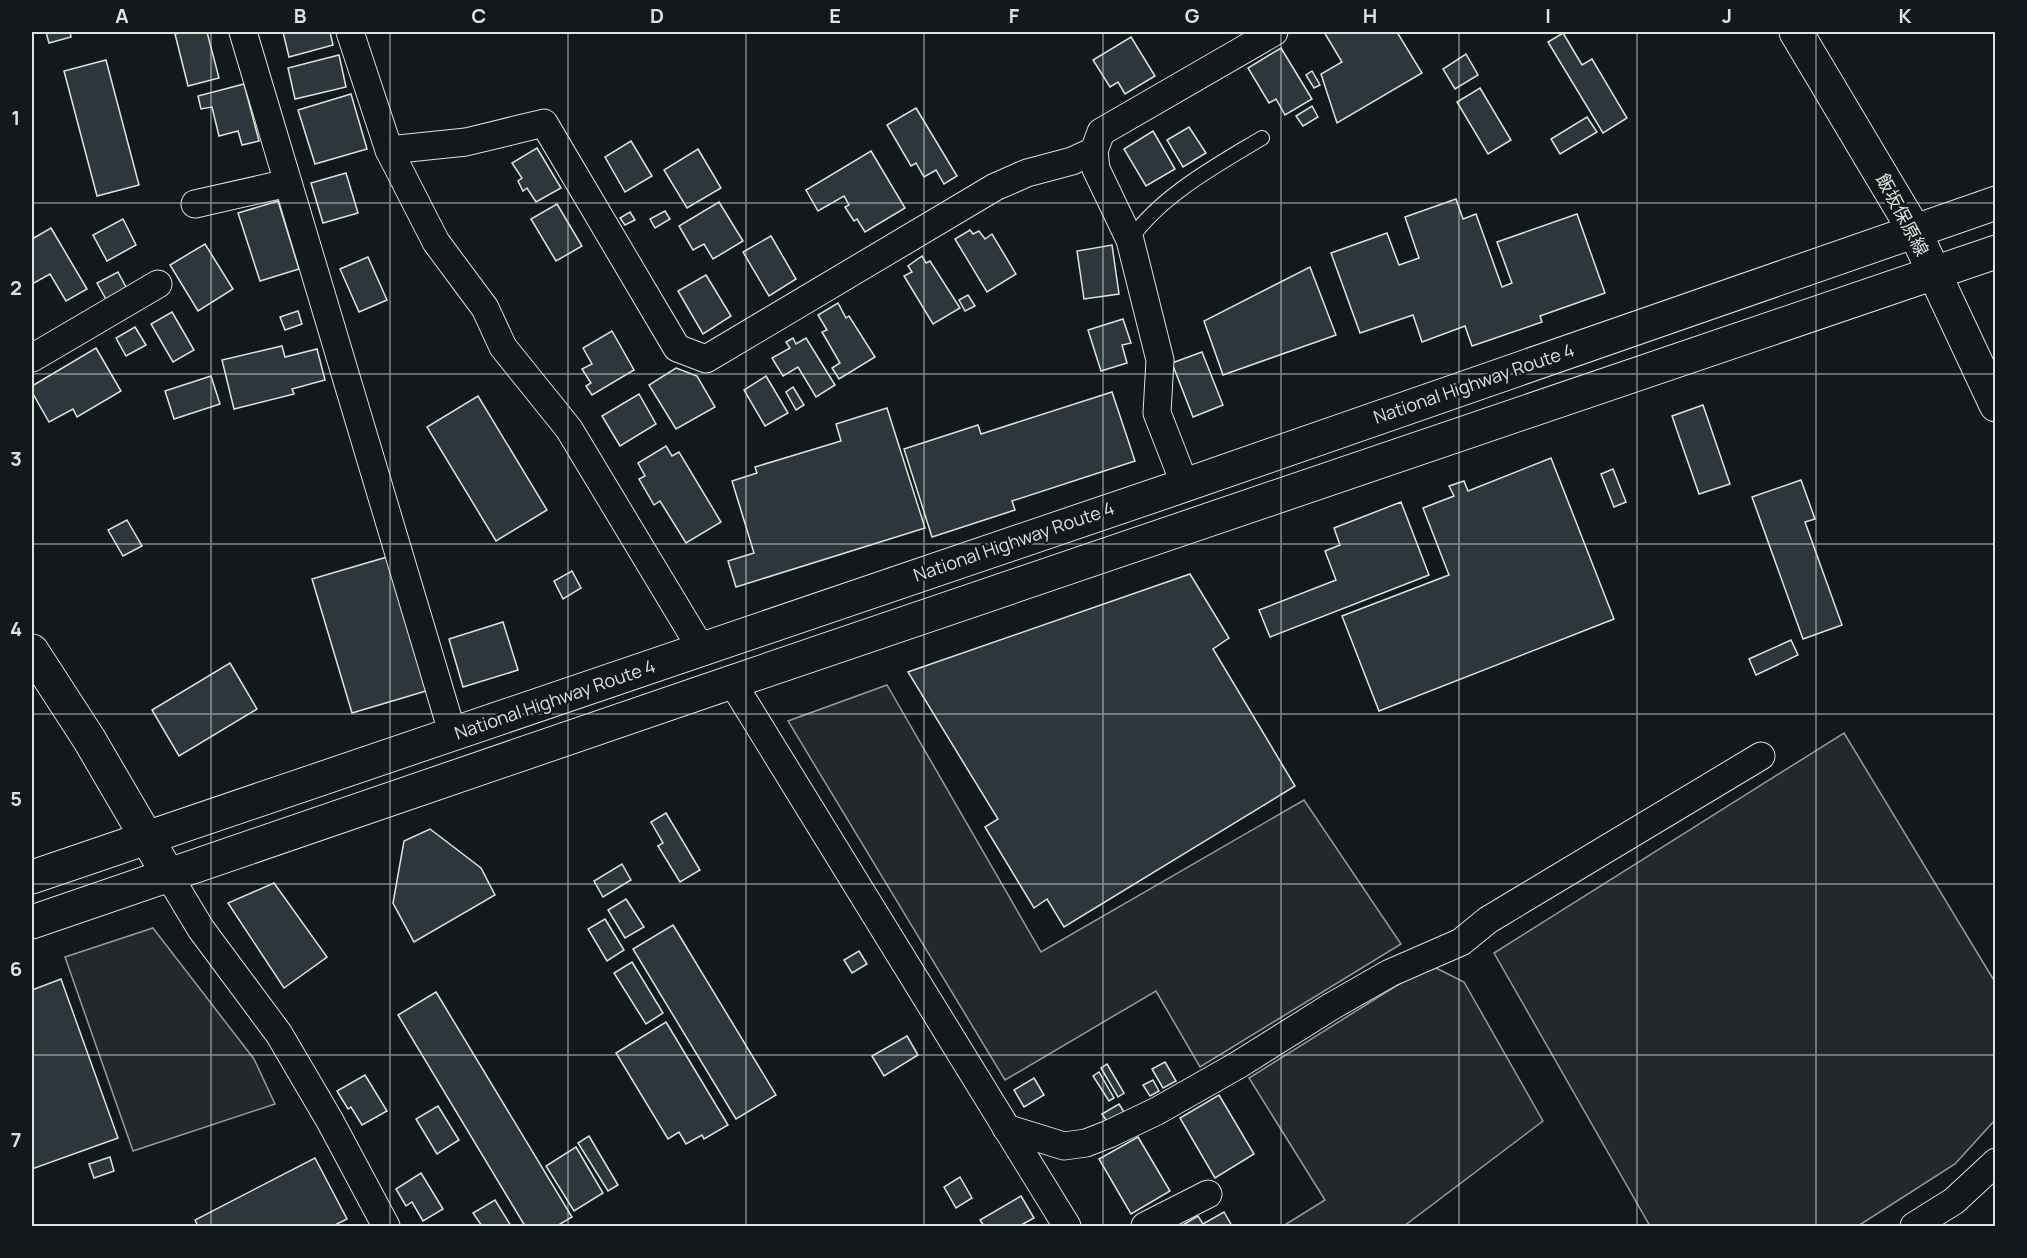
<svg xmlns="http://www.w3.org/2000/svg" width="2027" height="1258" viewBox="0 0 2027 1258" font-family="Manrope,'Noto Sans JP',sans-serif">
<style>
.parking{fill:#24282b;stroke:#939e99;stroke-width:1.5}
.building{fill:#2c363c;stroke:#d8e6dc;stroke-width:1.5}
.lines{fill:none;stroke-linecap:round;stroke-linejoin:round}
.lane-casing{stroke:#d8e6dc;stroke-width:16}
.street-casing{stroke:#d8e6dc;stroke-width:29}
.secondary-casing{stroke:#d8e6dc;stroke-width:35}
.highway-casing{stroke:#d8e6dc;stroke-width:35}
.lane{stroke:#14181c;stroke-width:14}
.street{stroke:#14181c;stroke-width:27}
.secondary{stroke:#14181c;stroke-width:33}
.highway{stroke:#14181c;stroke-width:33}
.grid{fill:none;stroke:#d8e6dc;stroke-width:1.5;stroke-opacity:0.55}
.labels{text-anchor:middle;stroke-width:4.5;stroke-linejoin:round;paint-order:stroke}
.street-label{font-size:18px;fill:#d8e6dc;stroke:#14181c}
.neatline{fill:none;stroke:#d8e6dc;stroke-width:2}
.grid-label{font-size:20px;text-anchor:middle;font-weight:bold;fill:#d8e6dc}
</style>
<rect width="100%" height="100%" fill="#14181c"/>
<g class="parking">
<polygon points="887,685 1041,952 1304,800 1401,944 1200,1067 1156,991 1005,1080 788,721"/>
<polygon points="1844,733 1995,982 1995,1120 1955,1164 1858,1226 1650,1226 1494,953"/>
<polygon points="153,928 254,1059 275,1104 133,1151 65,957"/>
<polygon points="1436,968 1464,982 1543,1121 1404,1226 1283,1226 1325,1200 1249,1078 1412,976"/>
</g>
<g class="building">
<polygon points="46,32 70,32 71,37 49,43"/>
<polygon points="184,32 207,32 219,78 188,86 175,34"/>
<polygon points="283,32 330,32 333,45 289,57"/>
<polygon points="1324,32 1397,32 1422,73 1337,123 1321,74 1342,62"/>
<polygon points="1563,33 1582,65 1592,59 1627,118 1603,133 1548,42"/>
<polygon points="1131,37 1155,76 1125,94 1118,82 1110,87 1093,60"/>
<polygon points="1281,48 1312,99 1285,115 1276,99 1269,103 1248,68"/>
<polygon points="1466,54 1478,75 1455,89 1443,69"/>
<polygon points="339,55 346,87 295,99 288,68"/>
<polygon points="106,60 139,185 97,196 64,71"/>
<polygon points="1312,71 1320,85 1314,88 1306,75"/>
<polygon points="244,84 259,141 242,145 238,131 219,136 212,107 201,109 198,96"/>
<polygon points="1480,88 1511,140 1488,154 1457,102"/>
<polygon points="351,94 367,149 315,164 298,110"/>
<polygon points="1312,106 1318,117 1303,126 1296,116"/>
<polygon points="916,108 957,176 944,184 936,170 924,177 916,163 911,166 887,125"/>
<polygon points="1587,117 1597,132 1560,154 1551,139"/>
<polygon points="1189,127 1206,153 1183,167 1167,140"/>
<polygon points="1153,131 1175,169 1146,186 1124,149"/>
<polygon points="631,141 652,176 625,192 605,157"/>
<polygon points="537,148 561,188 536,202 527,188 523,191 518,181 522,178 512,163"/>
<polygon points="698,149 721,188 687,208 664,170"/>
<polygon points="871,151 905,208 865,232 857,219 854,221 845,207 849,205 844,196 818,211 806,190"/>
<polygon points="346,173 358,213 323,223 311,183"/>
<polygon points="1456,199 1463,219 1476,214 1502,287 1512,283 1497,242 1577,214 1605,293 1540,316 1542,322 1472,346 1465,326 1422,342 1413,315 1360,333 1331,253 1387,233 1399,265 1419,258 1405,217"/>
<polygon points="278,201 299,269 260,281 238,213"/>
<polygon points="719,202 743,241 713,259 704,244 693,250 679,226"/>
<polygon points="557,204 582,246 556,261 531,219"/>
<polygon points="665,211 670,219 655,228 650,219"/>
<polygon points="630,212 635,220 625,225 620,218"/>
<polygon points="123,219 136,245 107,261 93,235"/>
<polygon points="51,228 87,289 66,301 50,274 34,283 32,278 32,239"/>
<polygon points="970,230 973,234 979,231 985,239 992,234 1016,274 987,292 955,239"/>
<polygon points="771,236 796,279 769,296 743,252"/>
<polygon points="205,244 233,289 198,311 170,265"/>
<polygon points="1112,245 1119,294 1084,299 1077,251"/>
<polygon points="922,256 926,263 930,261 960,308 933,324 904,276 912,272 908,266"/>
<polygon points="368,257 387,300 359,312 340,269"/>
<polygon points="1310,267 1336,335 1223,375 1204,321"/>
<polygon points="118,272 127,289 107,301 97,283"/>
<polygon points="706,275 731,316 703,334 678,291"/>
<polygon points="968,295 975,306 965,311 959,300"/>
<polygon points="838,303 846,318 849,316 875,357 839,379 832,368 840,363 822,332 827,330 818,315"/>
<polygon points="298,311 302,324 285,330 280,317"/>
<polygon points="172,312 194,350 173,362 151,324"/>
<polygon points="1123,319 1131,343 1122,345 1127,363 1101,371 1088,330"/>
<polygon points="135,327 146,345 126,356 116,338"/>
<polygon points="612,331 634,370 592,395 586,386 591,383 582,369 592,364 583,348"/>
<polygon points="793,338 796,344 806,338 835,385 816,397 798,367 783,376 772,358 790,348 786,342"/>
<polygon points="282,346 285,357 317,349 325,380 292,389 294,394 234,409 222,360"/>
<polygon points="96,348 121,391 77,417 73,409 49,422 32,392 32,386"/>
<polygon points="1202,352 1223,405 1193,417 1172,363"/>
<polygon points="676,368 697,376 715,407 676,429 649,385"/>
<polygon points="211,376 220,404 174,419 165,391"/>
<polygon points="766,376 788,413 765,426 744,390"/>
<polygon points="793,387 804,405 796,410 786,392"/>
<polygon points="1112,392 1135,461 1012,501 1015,510 932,537 904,449 978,425 981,434"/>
<polygon points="639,394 656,424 620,446 602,416"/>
<polygon points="478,396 547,510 496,541 427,427"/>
<polygon points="1703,405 1730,484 1699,494 1672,416"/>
<polygon points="887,408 925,528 736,587 728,561 754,553 732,481 757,473 755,467 841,441 836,424"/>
<polygon points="666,446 672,456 679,452 721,522 686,543 660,501 654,505 639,479 645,476 638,463"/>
<polygon points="1551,458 1614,619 1379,711 1342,616 1449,575 1423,508 1454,496 1449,486 1464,481 1468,491"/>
<polygon points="1613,469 1626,502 1614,507 1601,474"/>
<polygon points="1801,480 1815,519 1805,522 1842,625 1803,639 1752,497"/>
<polygon points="1401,502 1429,575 1270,637 1259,610 1336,580 1325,551 1340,545 1334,528"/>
<polygon points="127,520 142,546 123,556 108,530"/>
<polygon points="387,557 426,691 352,713 312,579"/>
<polygon points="572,571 581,588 563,599 554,581"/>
<polygon points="1190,574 1229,638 1213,649 1295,786 1064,927 1047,899 1034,908 985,827 998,819 908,672"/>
<polygon points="503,622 518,670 463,687 449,639"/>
<polygon points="1791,640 1798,655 1756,675 1749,659"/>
<polygon points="230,663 257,709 179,756 152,710"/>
<polygon points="666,813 700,870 680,882 658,846 663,843 651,822"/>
<polygon points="430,829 481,868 495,895 414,942 393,903 404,841"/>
<polygon points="622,864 631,880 603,897 594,881"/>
<polygon points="274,883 327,957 284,988 228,903"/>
<polygon points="626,899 644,927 625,938 608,910"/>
<polygon points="605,919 624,950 607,961 588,929"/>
<polygon points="673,925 776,1095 736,1119 633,949"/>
<polygon points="859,951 867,964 852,973 844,960"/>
<polygon points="632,962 663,1013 646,1024 614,973"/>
<polygon points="61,979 118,1138 32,1169 32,990"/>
<polygon points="436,992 572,1217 557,1226 525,1226 398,1015"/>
<polygon points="666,1022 728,1125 704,1139 702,1135 686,1144 679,1132 668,1139 616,1053"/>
<polygon points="907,1036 918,1055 884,1076 872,1056"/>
<polygon points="1165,1062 1176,1081 1163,1088 1152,1069"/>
<polygon points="1107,1064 1124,1093 1118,1097 1101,1068"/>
<polygon points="1099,1072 1114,1098 1109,1101 1093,1076"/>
<polygon points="365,1075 387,1111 362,1125 351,1107 348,1109 337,1091"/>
<polygon points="1034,1078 1044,1095 1024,1107 1014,1090"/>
<polygon points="1153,1080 1159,1091 1150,1096 1143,1085"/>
<polygon points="1219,1095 1254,1154 1215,1178 1180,1118"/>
<polygon points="1119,1104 1124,1112 1108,1123 1102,1114"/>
<polygon points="438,1106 459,1140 437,1154 416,1119"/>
<polygon points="589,1136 618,1185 608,1191 578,1143"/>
<polygon points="1138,1137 1170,1191 1131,1214 1099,1159"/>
<polygon points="576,1147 603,1193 574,1211 546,1166"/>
<polygon points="110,1157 114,1171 94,1178 89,1164"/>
<polygon points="315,1158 347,1219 333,1226 198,1226 195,1220"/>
<polygon points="421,1173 443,1209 423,1221 412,1202 406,1206 396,1189"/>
<polygon points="960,1177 972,1198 956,1208 944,1187"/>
<polygon points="1021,1196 1034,1218 1023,1224 1025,1226 984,1226 980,1220"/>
<polygon points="495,1200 511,1226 482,1226 473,1213"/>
<polygon points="1224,1212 1232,1226 1181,1226 1198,1216 1203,1224"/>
</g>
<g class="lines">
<defs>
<path id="lane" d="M1130 240C1160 196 1217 165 1262 138"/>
<g id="street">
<polyline points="243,32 453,735"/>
<polyline points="350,32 389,150 436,242 485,308 503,347 569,429 702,650"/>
<polyline points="389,150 466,142 544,123 677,348 706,359 995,187 1027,173 1072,161 1094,151"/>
<polyline points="195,204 288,183"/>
<polyline points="32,358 158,284"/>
<polyline points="1185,485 1157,413 1160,360 1130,240 1096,169 1094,151 1101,132 1274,32"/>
<polyline points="732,682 1067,1226"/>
<polyline points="169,876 201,929 279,1034 330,1121 386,1226"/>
<polyline points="1006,1128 1064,1146 1086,1143 1109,1134 1157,1111 1238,1065 1332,1006 1390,973 1461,942 1488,920 1761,756"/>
<polyline points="1145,1226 1208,1194"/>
<polyline points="1914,1226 1954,1201 1996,1162"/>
</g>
<g id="secondary">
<polyline points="1796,32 1914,230 1996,405"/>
<polyline points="32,651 89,739 169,876"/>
</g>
<g id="highway">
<polyline points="32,877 1185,485 1996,203"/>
<polyline points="32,922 732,682 1996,252"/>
</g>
</defs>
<use href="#lane" class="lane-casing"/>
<use href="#street" class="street-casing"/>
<use href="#secondary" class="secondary-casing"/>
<use href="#highway" class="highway-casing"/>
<use href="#lane" class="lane"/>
<use href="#street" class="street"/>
<use href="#secondary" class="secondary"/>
<use href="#highway" class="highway"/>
</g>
<path class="grid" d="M211 32V1226M390 32V1226M568 32V1226M746 32V1226M924 32V1226M1103 32V1226M1281 32V1226M1459 32V1226M1637 32V1226M1816 32V1226M32 203H1996M32 374H1996M32 544H1996M32 714H1996M32 884H1996M32 1055H1996"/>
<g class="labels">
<g class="street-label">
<text transform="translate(1902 215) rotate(62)" y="6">飯坂保原線</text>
<text transform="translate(1474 384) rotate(-19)" y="6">National Highway Route 4</text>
<text transform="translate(1014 542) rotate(-19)" y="6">National Highway Route 4</text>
<text transform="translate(555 700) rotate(-19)" y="6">National Highway Route 4</text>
</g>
</g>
<rect width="2027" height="1258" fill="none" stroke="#14181c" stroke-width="66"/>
<rect x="33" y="33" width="1961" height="1192" class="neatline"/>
<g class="grid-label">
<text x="122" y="23">A</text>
<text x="300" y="23">B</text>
<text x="479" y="23">C</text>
<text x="657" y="23">D</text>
<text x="835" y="23">E</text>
<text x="1014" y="23">F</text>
<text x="1192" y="23">G</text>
<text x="1370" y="23">H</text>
<text x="1548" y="23">I</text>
<text x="1727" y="23">J</text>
<text x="1905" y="23">K</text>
<text x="16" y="125">1</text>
<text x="16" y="295">2</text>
<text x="16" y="466">3</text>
<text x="16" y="636">4</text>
<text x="16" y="806">5</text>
<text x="16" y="976">6</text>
<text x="16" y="1147">7</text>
</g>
</svg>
